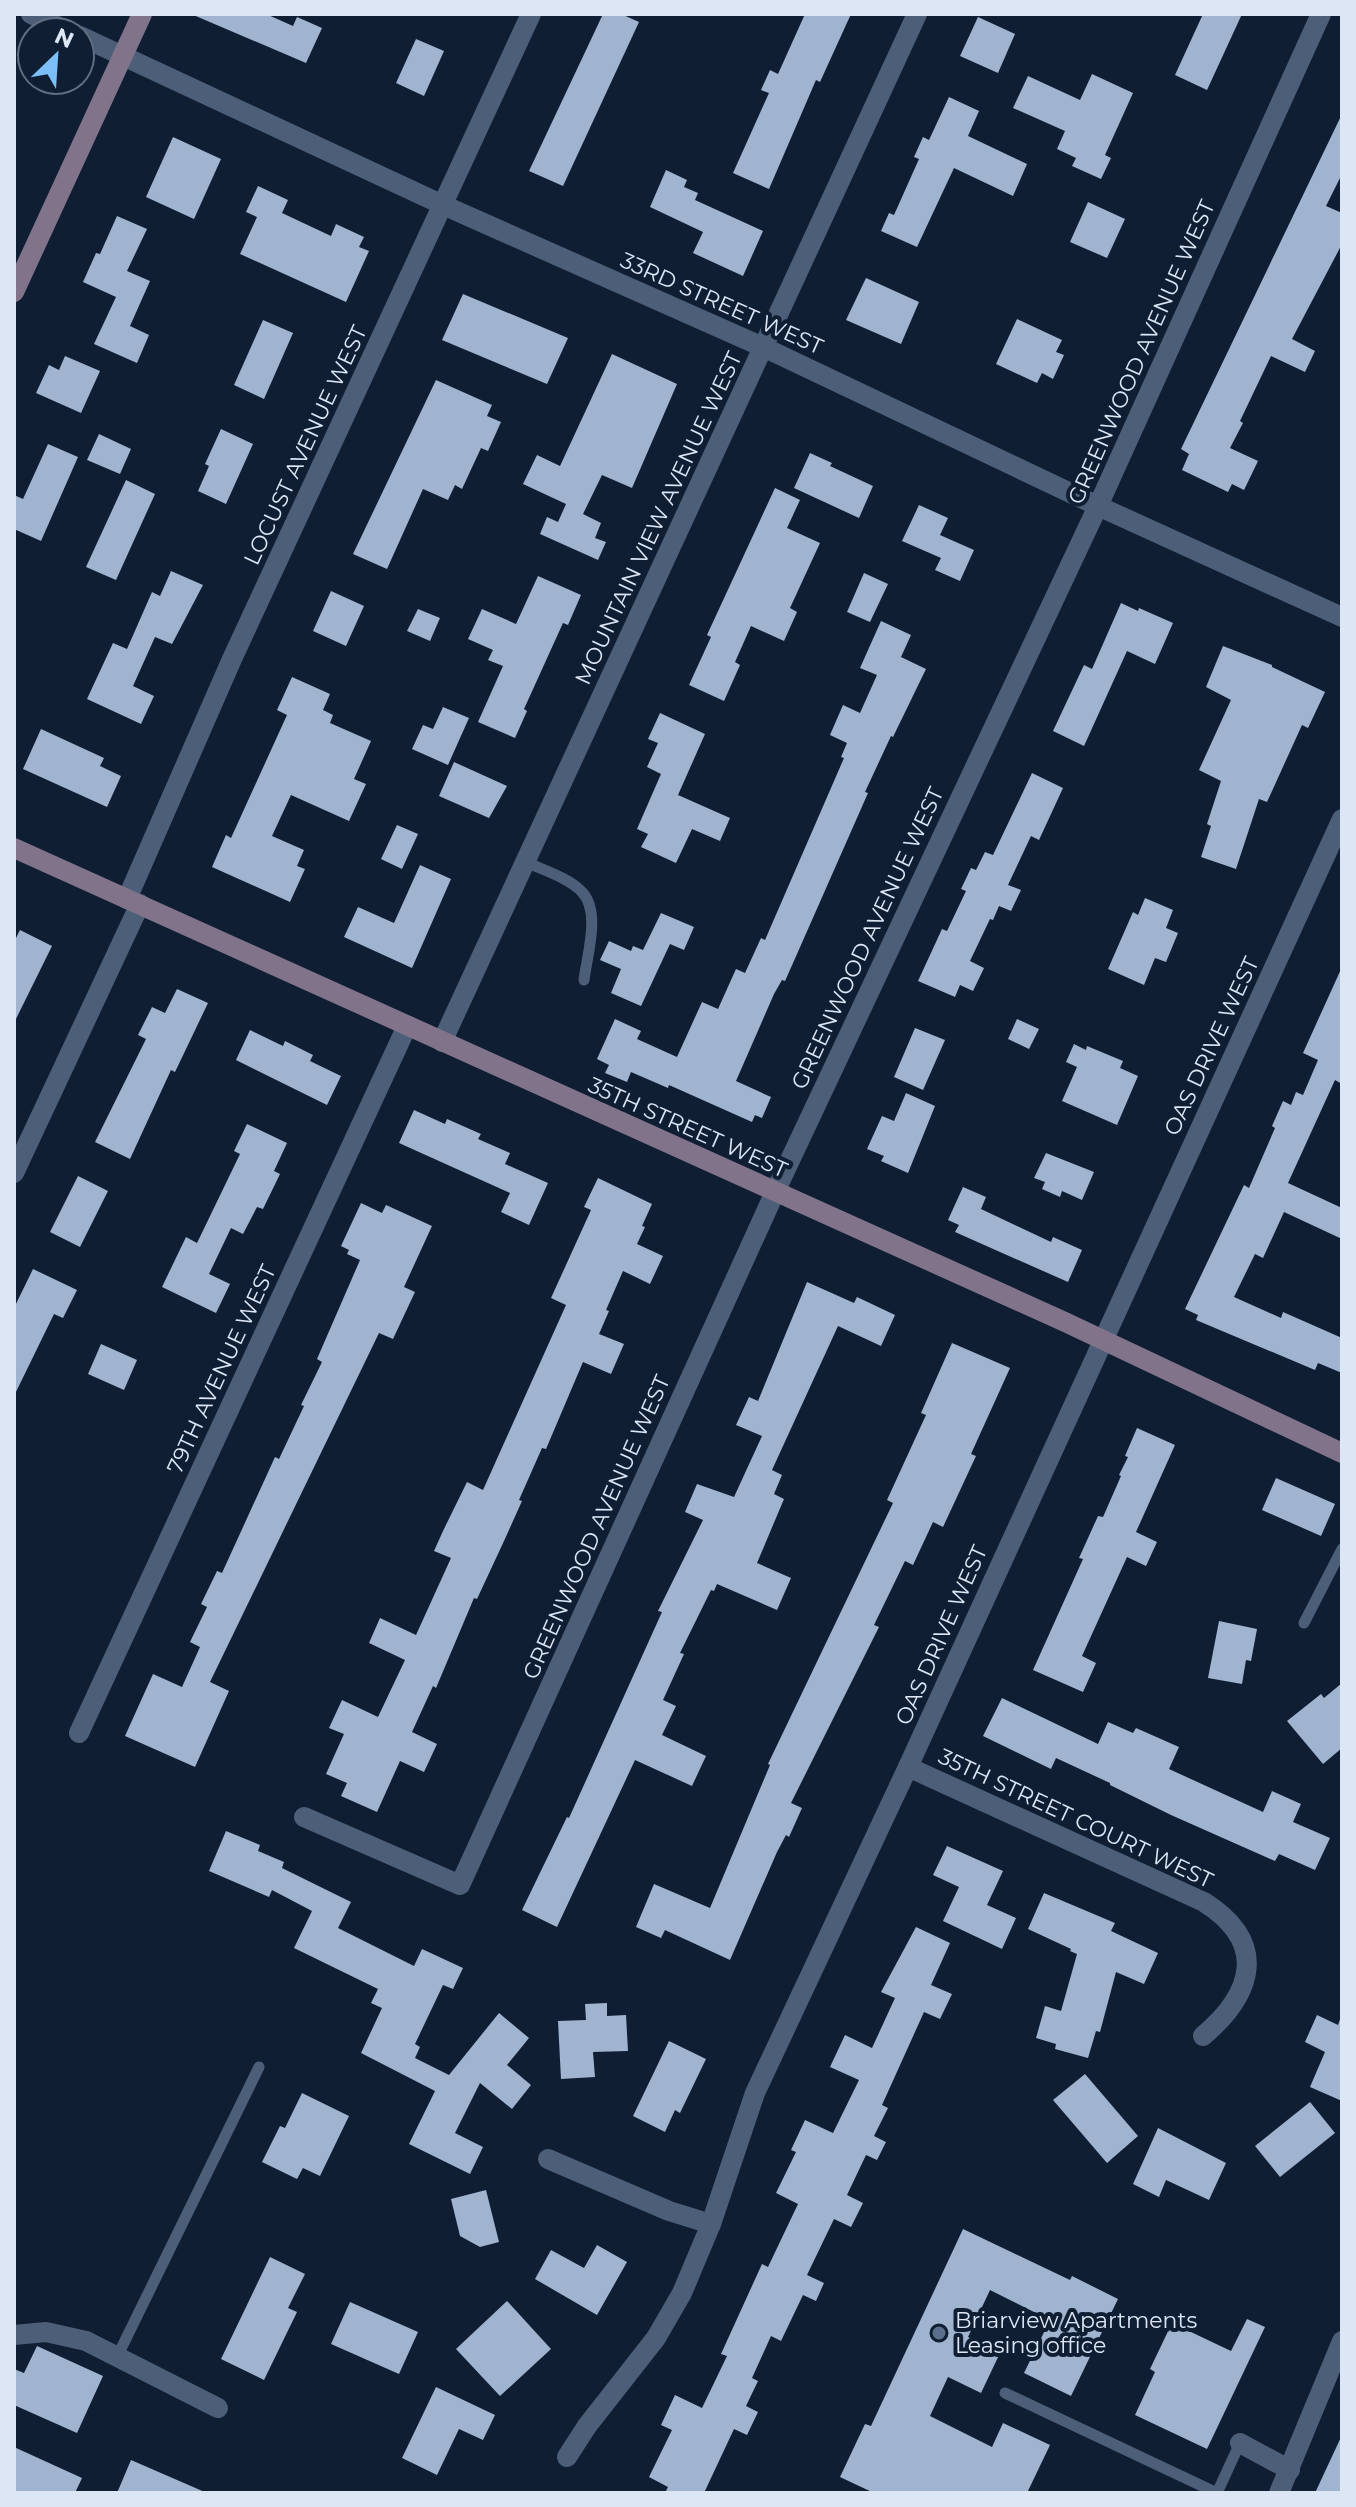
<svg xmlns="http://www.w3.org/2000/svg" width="1356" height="2507" viewBox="0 0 1356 2507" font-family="Montserrat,sans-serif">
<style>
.building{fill:#a0b4d0}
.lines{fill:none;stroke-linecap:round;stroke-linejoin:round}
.lane{stroke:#4d5f78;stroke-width:11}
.street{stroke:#4d5f78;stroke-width:20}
.secondary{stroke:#80738a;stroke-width:20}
.service-dot{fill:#5c6f8a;stroke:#0f1e33;stroke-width:3}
.labels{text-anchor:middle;stroke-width:8;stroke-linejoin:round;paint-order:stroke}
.street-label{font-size:22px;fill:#dce6f5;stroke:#0f1e33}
.poi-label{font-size:22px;fill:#dce6f5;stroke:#0f1e33;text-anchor:start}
</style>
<rect width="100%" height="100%" fill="#0f1e33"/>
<g class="building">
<polygon points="191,14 266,14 293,26 297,17 322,28 306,63"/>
<polygon points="603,14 621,14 639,22 563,186 529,171"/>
<polygon points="805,14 851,14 820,82 816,80 769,189 733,173 769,93 761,90 770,70 778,74"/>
<polygon points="1203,14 1242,14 1207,90 1175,75"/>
<polygon points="978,17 1015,34 998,73 960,56"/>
<polygon points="416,39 444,51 424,96 396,83"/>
<polygon points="1092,74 1133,93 1105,155 1111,158 1101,179 1072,166 1076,158 1057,149 1065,131 1013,108 1028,76 1080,100"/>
<polygon points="949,97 979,111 968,136 1027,164 1013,196 954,168 917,247 881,231 889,213 894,215 919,159 914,157 923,137 929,140"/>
<polygon points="1342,114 1342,174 1326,206 1342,213 1342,244 1292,339 1315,351 1305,372 1271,356 1240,421 1243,423 1230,448 1258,461 1244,490 1232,484 1228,492 1182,470 1189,454 1181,449"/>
<polygon points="173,137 221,159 194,219 146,197"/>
<polygon points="666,170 687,180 684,187 698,193 695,200 763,231 743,276 693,253 703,232 650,207"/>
<polygon points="258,186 288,200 282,213 331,236 336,224 364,237 359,247 369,251 346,302 240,254 257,217 246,212"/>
<polygon points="1088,202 1125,219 1107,258 1070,242"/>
<polygon points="117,216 147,229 127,271 150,281 130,326 149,335 137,363 94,344 116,297 83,282 96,253 100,254"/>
<polygon points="866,278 919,302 901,344 846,320"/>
<polygon points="463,294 568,338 547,384 442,340"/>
<polygon points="1017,319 1062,340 1056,352 1064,355 1053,379 1042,373 1037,383 996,364"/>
<polygon points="263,320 293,333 264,399 234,385"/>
<polygon points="612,354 677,384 632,488 602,475 583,514 601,523 595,538 606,542 598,560 540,534 547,517 558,522 566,504 523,484 537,455 560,466"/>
<polygon points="65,356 100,371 81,413 36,393 49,365 59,370"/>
<polygon points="436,380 492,405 487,416 501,422 488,451 481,448 462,489 455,485 448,500 423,489 387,569 353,554"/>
<polygon points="221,429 253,444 226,504 198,491 209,466 205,464"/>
<polygon points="99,434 131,449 120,474 87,460"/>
<polygon points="48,444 78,457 41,541 14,529 14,495 23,499"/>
<polygon points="810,453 832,463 830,466 873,486 859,518 794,488"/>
<polygon points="126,480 155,494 116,580 86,567"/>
<polygon points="775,488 800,500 787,528 820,543 790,608 797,612 784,641 751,626 735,662 740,665 724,701 689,685 711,637 707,635"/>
<polygon points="919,505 948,518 940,535 974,550 960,581 935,570 941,558 902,541"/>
<polygon points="171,571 203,585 172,644 155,637 133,686 154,696 141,724 87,699 113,643 127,649 152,592 160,596"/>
<polygon points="864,573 888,584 870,622 847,612"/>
<polygon points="538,576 581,595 568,625 563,623 524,709 527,711 515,738 478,722 503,666 488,660 493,650 468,639 482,609 516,624"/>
<polygon points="331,591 364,606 346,646 313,631"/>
<polygon points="1121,603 1138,611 1139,608 1173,623 1155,664 1127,651 1084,746 1053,731 1084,665 1092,669"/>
<polygon points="418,609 440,618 430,641 407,631"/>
<polygon points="881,621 911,635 901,657 926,669 893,737 891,736 865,792 868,793 797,954 785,981 782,980 774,994 736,1081 771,1097 762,1118 755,1115 752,1122 669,1085 668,1088 631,1072 627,1082 605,1073 609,1065 597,1059 615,1019 641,1031 637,1039 677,1057 702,1002 718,1009 736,969 745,973 761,938 765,940 844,758 841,757 847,743 830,735 843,705 860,713 877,675 860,668"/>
<polygon points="1223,646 1272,665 1272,667 1325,692 1308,728 1302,725 1267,802 1259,799 1236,869 1201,857 1211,826 1207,824 1221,781 1199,770 1231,700 1206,687"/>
<polygon points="292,677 330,694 323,710 333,715 330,723 371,741 354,779 366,784 349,821 291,795 272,836 304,850 297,866 305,869 290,902 212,867 226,835 231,838 287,715 277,710"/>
<polygon points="443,707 469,718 448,765 412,749 423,725 433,729"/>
<polygon points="660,713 705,734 678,795 730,818 720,841 692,829 676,863 641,847 648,834 637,829 661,774 647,767 658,743 648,739"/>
<polygon points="41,729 104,758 100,766 121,776 107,807 23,769"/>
<polygon points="454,762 507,786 489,818 439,796"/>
<polygon points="1032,773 1063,788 1039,840 1031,836 1008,885 1021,890 1011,911 999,906 993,920 990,919 970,961 984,968 973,991 960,985 955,997 918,981 942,929 947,931 966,891 961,889 971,868 976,870 985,852 993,855"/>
<polygon points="397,825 418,834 402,869 381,859"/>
<polygon points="420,865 451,879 412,968 344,937 358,907 394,923"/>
<polygon points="1145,898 1173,910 1166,928 1178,933 1166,962 1155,958 1144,985 1108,969 1133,912 1138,915"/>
<polygon points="661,913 694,927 684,950 670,944 641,1006 611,993 621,969 600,960 609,941 631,951 633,946 643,950"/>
<polygon points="20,930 52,946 14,1023 14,942"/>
<polygon points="1342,967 1342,1084 1335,1080 1288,1183 1342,1208 1342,1239 1284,1212 1263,1258 1255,1254 1234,1297 1281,1318 1283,1312 1342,1338 1342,1373 1318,1363 1315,1370 1196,1320 1198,1315 1185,1309 1244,1185 1249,1188 1275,1128 1272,1126 1283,1101 1291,1105 1296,1092 1303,1095 1318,1060 1303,1053"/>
<polygon points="177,989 208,1003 175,1072 171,1070 130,1159 95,1142 146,1039 138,1035 152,1007 165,1013"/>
<polygon points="1017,1019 1039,1029 1029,1049 1008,1039"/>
<polygon points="915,1028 945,1040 923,1090 894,1077"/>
<polygon points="250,1030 283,1046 285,1041 313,1055 310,1061 341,1076 327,1105 236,1060"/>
<polygon points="1074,1044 1086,1050 1087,1046 1123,1061 1120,1068 1138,1076 1117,1125 1062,1101 1077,1067 1066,1062"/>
<polygon points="906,1093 935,1106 908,1173 881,1161 884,1156 867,1149 882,1116 894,1121"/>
<polygon points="414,1110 445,1124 447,1119 481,1134 478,1139 510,1153 505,1164 548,1183 529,1225 501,1212 510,1193 399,1143"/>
<polygon points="247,1124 287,1143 274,1171 280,1174 263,1209 257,1207 243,1234 231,1228 209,1274 230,1284 216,1313 162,1287 186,1237 197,1243 240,1154 234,1151"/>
<polygon points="1046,1153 1094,1172 1082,1200 1062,1191 1060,1197 1042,1189 1045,1182 1034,1178"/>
<polygon points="78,1176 108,1191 80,1247 50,1232"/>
<polygon points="598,1178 652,1204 642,1226 645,1227 637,1244 663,1256 650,1284 623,1271 606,1310 609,1311 599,1334 624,1344 611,1374 583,1362 546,1449 542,1448 519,1500 522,1501 504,1541 477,1599 474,1598 436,1688 433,1686 412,1732 437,1744 424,1772 400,1761 377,1812 341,1796 347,1783 326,1774 344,1734 329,1728 342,1700 378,1717 405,1660 369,1643 380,1618 416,1635 451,1558 434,1551 443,1531 467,1482 483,1490 566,1305 551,1298 591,1210 584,1207"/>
<polygon points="963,1187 986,1197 981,1209 1051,1242 1053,1237 1082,1250 1068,1282 955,1232 959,1225 948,1220"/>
<polygon points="361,1203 382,1213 386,1205 432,1226 404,1287 415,1292 393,1339 379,1333 210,1682 229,1691 195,1767 125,1736 153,1674 182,1687 200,1647 190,1642 207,1607 201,1604 217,1571 222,1573 275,1457 279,1459 304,1406 301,1405 322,1362 317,1359 360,1260 347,1254 349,1250 341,1246"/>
<polygon points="33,1269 77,1290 63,1318 54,1314 14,1396 14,1308"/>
<polygon points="807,1282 854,1303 857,1297 895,1315 881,1346 838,1326 772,1470 782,1475 774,1494 784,1499 757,1563 791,1578 777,1610 717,1584 714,1591 711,1590 680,1653 684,1654 663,1700 676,1706 662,1735 706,1756 692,1786 635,1760 557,1927 522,1910 567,1817 569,1818 662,1612 658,1611 703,1520 685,1512 697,1484 734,1497 762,1436 736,1425 749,1397 758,1401"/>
<polygon points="952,1343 1010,1368 971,1454 976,1456 943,1527 933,1522 913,1565 905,1561 874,1625 879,1627 791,1803 802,1808 789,1837 786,1835 777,1852 730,1960 665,1930 661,1938 636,1927 654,1884 710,1908 770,1765 768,1764 893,1503 887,1500 926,1415 921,1413"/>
<polygon points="101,1344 137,1360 124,1390 88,1374"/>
<polygon points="1137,1428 1175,1445 1136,1532 1157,1542 1146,1566 1127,1557 1082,1656 1096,1663 1083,1692 1033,1670 1083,1559 1079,1558 1098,1516 1103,1517 1121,1476 1119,1475 1128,1457 1125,1456"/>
<polygon points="1276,1478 1335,1504 1321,1536 1262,1510"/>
<polygon points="1219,1621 1257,1629 1251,1661 1246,1660 1242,1684 1208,1678"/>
<polygon points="1342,1683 1342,1748 1323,1764 1287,1721 1321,1694 1324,1698"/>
<polygon points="1002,1698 1098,1744 1108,1722 1133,1733 1136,1728 1179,1747 1169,1769 1263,1812 1272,1791 1301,1804 1293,1822 1330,1838 1315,1870 1279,1854 1275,1861 1171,1815 1110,1785 1110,1783 1056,1758 1051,1769 983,1736"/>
<polygon points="226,1831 260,1845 258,1851 284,1862 282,1868 351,1902 338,1928 414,1966 422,1949 463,1968 453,1989 443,1985 415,2044 420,2047 415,2058 449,2075 499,2013 529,2038 507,2065 531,2085 512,2109 480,2083 455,2133 483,2147 470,2174 409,2144 435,2091 361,2053 382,2008 371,2003 378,1989 294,1948 312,1911 272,1890 269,1897 209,1871"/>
<polygon points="947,1846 1003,1871 987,1905 1016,1918 1002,1949 943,1921 959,1887 933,1875"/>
<polygon points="1044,1893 1115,1923 1111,1931 1158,1953 1144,1984 1116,1972 1100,2032 1096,2031 1088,2058 1055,2049 1056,2044 1036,2038 1045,2006 1061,2011 1077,1954 1070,1951 1071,1949 1028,1929"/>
<polygon points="916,1927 950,1943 931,1985 952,1994 940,2019 924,2012 882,2105 888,2108 874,2136 886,2142 877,2160 866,2155 847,2195 863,2203 851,2227 834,2219 807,2275 824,2283 816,2301 803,2295 781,2341 771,2336 752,2378 758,2381 746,2406 758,2412 747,2435 734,2429 704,2493 665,2493 668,2487 649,2477 672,2430 661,2425 675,2395 702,2408 727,2356 721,2354 762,2264 768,2267 798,2204 776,2193 796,2152 791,2150 805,2120 833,2133 859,2080 830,2067 845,2035 872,2048 895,1998 881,1992"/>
<polygon points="607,2003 607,2016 626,2015 628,2051 593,2052 595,2077 561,2079 558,2021 586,2020 585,2004"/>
<polygon points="1342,2014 1342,2101 1310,2087 1325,2052 1305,2042 1317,2015 1338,2025"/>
<polygon points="669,2041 706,2059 680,2113 675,2110 665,2132 633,2116"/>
<polygon points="1085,2074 1138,2136 1107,2163 1053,2100"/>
<polygon points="302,2093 349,2116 320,2176 303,2168 297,2179 262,2162 280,2126 285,2128"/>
<polygon points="1310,2102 1335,2133 1280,2177 1255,2146"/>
<polygon points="1158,2128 1226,2163 1209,2200 1166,2180 1159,2197 1133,2184"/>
<polygon points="486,2190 499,2242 480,2247 460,2236 451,2199"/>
<polygon points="963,2229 1070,2280 1072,2276 1118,2299 1071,2396 1024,2373 1050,2320 990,2290 968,2337 1000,2353 981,2393 948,2377 930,2416 992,2447 1003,2423 1050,2445 1027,2493 874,2493 840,2477 865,2424 871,2426"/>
<polygon points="597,2245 627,2262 597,2315 535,2279 551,2250 584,2268"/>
<polygon points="270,2257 305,2274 288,2308 297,2312 264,2380 221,2359"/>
<polygon points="507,2301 551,2349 500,2396 456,2349"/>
<polygon points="350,2302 418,2332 399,2374 331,2344"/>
<polygon points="1247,2319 1265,2327 1207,2449 1135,2415 1155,2372 1150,2369 1172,2323 1231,2351"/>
<polygon points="37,2346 103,2376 77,2433 14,2405 14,2369 24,2373"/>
<polygon points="436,2387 495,2415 483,2440 459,2429 437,2475 402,2458"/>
<polygon points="1342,2435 1342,2493 1315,2493"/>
<polygon points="14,2447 82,2478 75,2493 14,2493"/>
<polygon points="131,2460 207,2493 117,2493"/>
</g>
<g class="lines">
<g class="lane">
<path d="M526 862C543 870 569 878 582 892 601 912 587 955 584 980"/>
<polyline points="1304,1623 1342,1549"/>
<polyline points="117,2357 259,2067"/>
<polyline points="1005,2393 1217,2493 1240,2443"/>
</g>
<g class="street">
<polyline points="31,14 70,32"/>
<polyline points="80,36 443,205 763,347 1098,506 1342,617"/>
<polyline points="127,899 232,659 531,14"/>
<polyline points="442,1042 917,14"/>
<polyline points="14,1173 140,904"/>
<polyline points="79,1733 407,1026"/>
<path d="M908 1767 1204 1902C1267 1942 1255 1992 1203 2036"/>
<polyline points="304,1817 460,1885 775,1192 1098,506 1321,14"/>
<polyline points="548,2159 669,2211 711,2224"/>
<polyline points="14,2335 46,2332 86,2341 218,2408"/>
<polyline points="1240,2443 1290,2470"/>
<polyline points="567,2457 587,2426 656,2338 682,2293 711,2224 755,2093 908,1767 1342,819"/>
<polyline points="1279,2493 1342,2341"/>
</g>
<g class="secondary">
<polyline points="14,292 142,14"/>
<polyline points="14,848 1065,1322 1342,1453"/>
</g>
</g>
<circle class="service-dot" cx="939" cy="2333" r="8"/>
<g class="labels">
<g class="street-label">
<text transform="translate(722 303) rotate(24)" y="8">33RD STREET WEST</text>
<text transform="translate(1141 352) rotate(-66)" y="8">GREENWOOD AVENUE WEST</text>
<text transform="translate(305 445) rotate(-65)" y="8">LOCUST AVENUE WEST</text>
<text transform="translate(658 518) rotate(-65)" y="8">MOUNTAIN VIEW AVENUE WEST</text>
<text transform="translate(867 938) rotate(-65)" y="8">GREENWOOD AVENUE WEST</text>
<text transform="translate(1211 1046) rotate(-65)" y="8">OAS DRIVE WEST</text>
<text transform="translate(688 1127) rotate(24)" y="8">35TH STREET WEST</text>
<text transform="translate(221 1369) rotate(-65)" y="8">79TH AVENUE WEST</text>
<text transform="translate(596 1527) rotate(-66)" y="8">GREENWOOD AVENUE WEST</text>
<text transform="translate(941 1635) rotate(-66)" y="8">OAS DRIVE WEST</text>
<text transform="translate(1076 1818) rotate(25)" y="8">35TH STREET COURT WEST</text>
</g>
<g class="poi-label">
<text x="955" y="2328">Briarview Apartments<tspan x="955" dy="25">Leasing office</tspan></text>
</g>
</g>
<rect width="1356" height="2507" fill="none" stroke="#dce6f5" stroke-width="32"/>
<g transform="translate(56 56) rotate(25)"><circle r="38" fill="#0f1e33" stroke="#616e81" stroke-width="2"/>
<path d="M0-6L14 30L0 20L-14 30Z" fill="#7bbef8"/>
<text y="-12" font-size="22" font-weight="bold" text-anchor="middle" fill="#dce6f5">N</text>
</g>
</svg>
